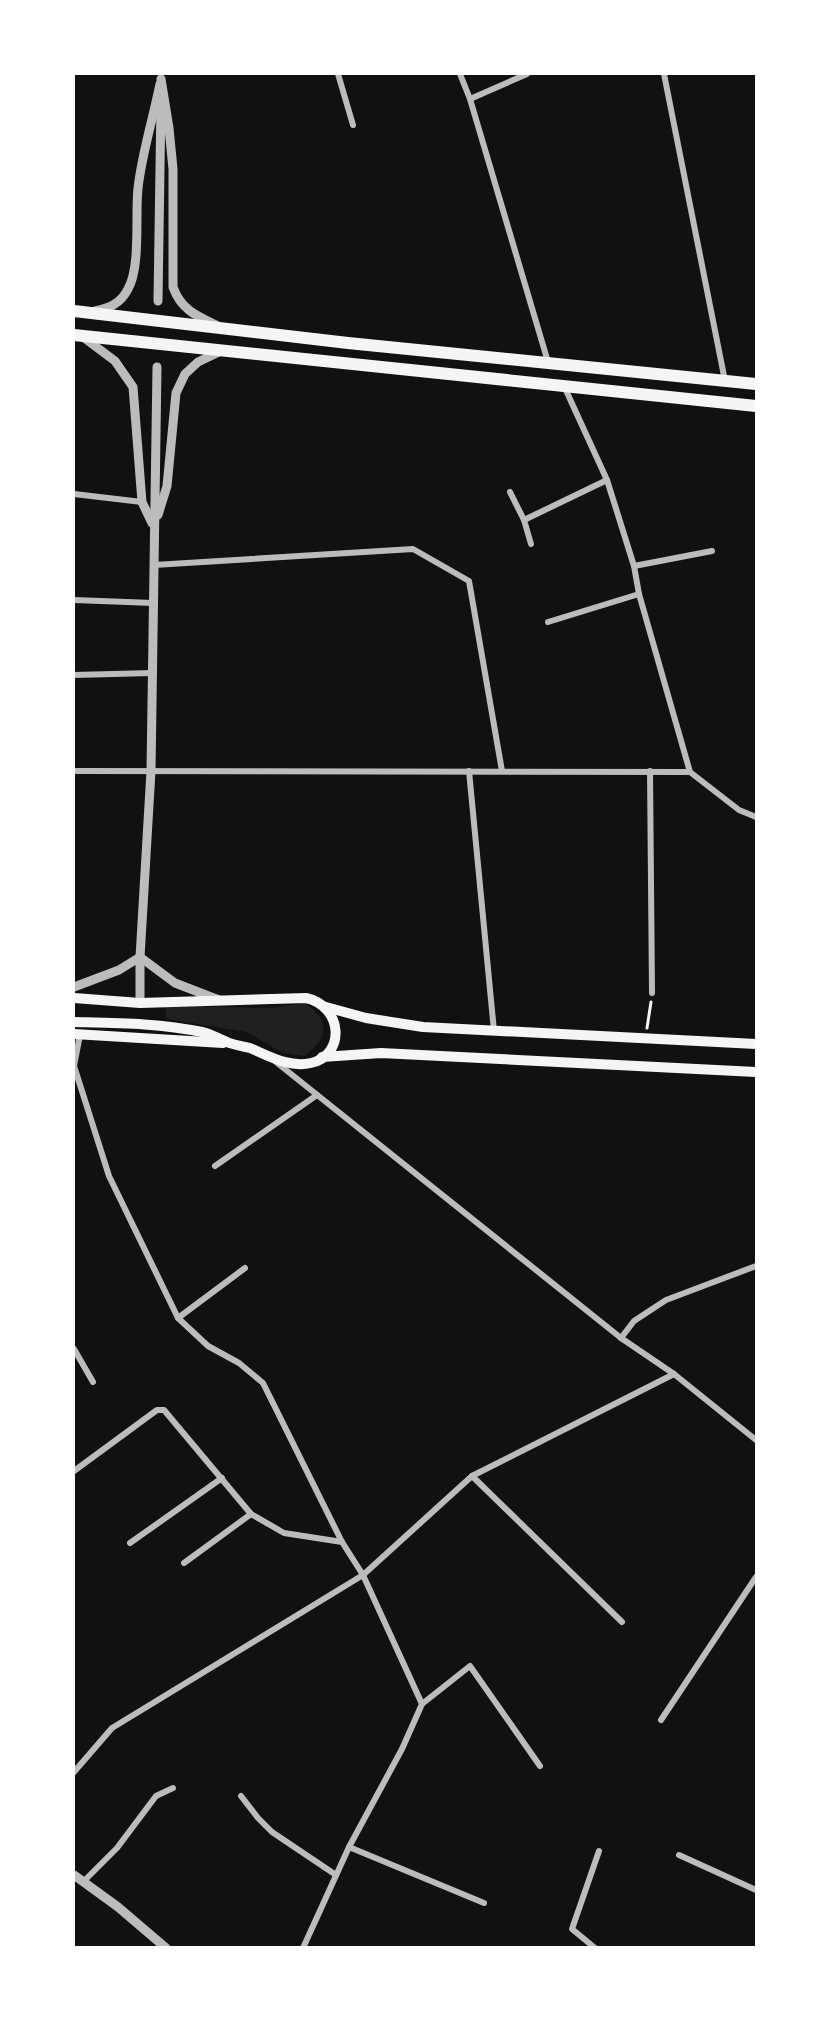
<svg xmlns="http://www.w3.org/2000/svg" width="830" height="2021" viewBox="0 0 830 2021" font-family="'Fira Sans',sans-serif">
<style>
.green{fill:#202020}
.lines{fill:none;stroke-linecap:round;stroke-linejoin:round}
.path{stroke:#f5f5f5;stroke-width:3}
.minor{stroke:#bcbcbc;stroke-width:6}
.tertiary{stroke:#bcbcbc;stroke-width:9}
.secondary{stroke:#f5f5f5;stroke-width:10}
.trunk{stroke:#f5f5f5;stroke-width:12}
</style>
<rect width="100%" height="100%" fill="#111"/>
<path class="green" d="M304 1003C331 1020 329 1038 304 1056L283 1053 246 1032 167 1019 165 1006 272 1008Z"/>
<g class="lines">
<polyline class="path" points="647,1028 651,1002"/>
<g class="minor">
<polyline points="338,74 353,125"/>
<polyline points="460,74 470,99 548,362"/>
<polyline points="664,74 725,381"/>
<polyline points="470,99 527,74"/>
<polyline points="564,386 607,480 634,566 639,594 690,772"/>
<polyline points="510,492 524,520 531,544"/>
<polyline points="74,494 142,502"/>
<polyline points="524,520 607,480"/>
<polyline points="154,565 413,549 469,581 502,771"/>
<polyline points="634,566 712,551"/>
<polyline points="74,600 153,603"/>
<polyline points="548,622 639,594"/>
<polyline points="74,675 152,673"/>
<polyline points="74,771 690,772 739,810 756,817"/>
<polyline points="469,771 494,1031"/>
<polyline points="650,771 652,993"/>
<polyline points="80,1035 74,1066 109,1176 178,1318 208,1346 239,1363 263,1383 342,1542 363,1575 422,1704 402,1749 349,1847 303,1948"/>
<polyline points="276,1062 621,1338 674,1374 756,1440"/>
<polyline points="215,1166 317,1095"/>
<polyline points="178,1318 245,1268"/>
<polyline points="621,1338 634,1321 666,1300 756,1266"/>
<polyline points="74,1349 93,1382"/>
<polyline points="74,1471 157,1410 164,1410 251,1514"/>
<polyline points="472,1476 622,1622"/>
<polyline points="130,1543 222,1478"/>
<polyline points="184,1563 251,1514 284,1533 342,1542"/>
<polyline points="422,1704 470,1666 540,1766"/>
<polyline points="661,1720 756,1577"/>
<polyline points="74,1772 112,1728 363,1575 472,1476 674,1374"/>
<polyline points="241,1796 258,1818 272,1832 336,1875"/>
<polyline points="349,1847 484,1903"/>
<polyline points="679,1855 756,1890"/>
<polyline points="83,1882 117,1848 156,1796 173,1788"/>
<polyline points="595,1948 572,1929 599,1851"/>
</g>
<g class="tertiary">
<path d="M161 79 169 128 173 169V287C181 310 197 316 218 326"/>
<polyline points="158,301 161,102"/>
<path d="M95 311C110 308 121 303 128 289 141 266 135 216 138 188 142 153 153 119 160 84"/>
<polyline points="83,337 115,361 133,387 142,502 152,523"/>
<polyline points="158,515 167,486 176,393 185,374 198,362 221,351"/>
<polyline points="74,987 119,970 140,957 175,983 219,1000"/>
<polyline points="140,1003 140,957 151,771 157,367"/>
<polyline points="74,1875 118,1907 166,1948"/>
</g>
<g class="secondary">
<path d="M74 998 140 1003 306 998C343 1006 346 1055 311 1063 289 1068 269 1056 250 1048 242 1046 234 1045 227 1042 219 1039 211 1034 202 1032 159 1023 117 1023 74 1022"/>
<polyline points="326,1007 366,1018 423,1027 756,1044"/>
<polyline points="74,1034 223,1043"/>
<polyline points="322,1057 381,1053 756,1072"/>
</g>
<g class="trunk">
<polyline points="74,311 348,343 756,384"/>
<polyline points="74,335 756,406"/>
</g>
</g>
<rect width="830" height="2021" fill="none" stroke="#ffffff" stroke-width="150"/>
</svg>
